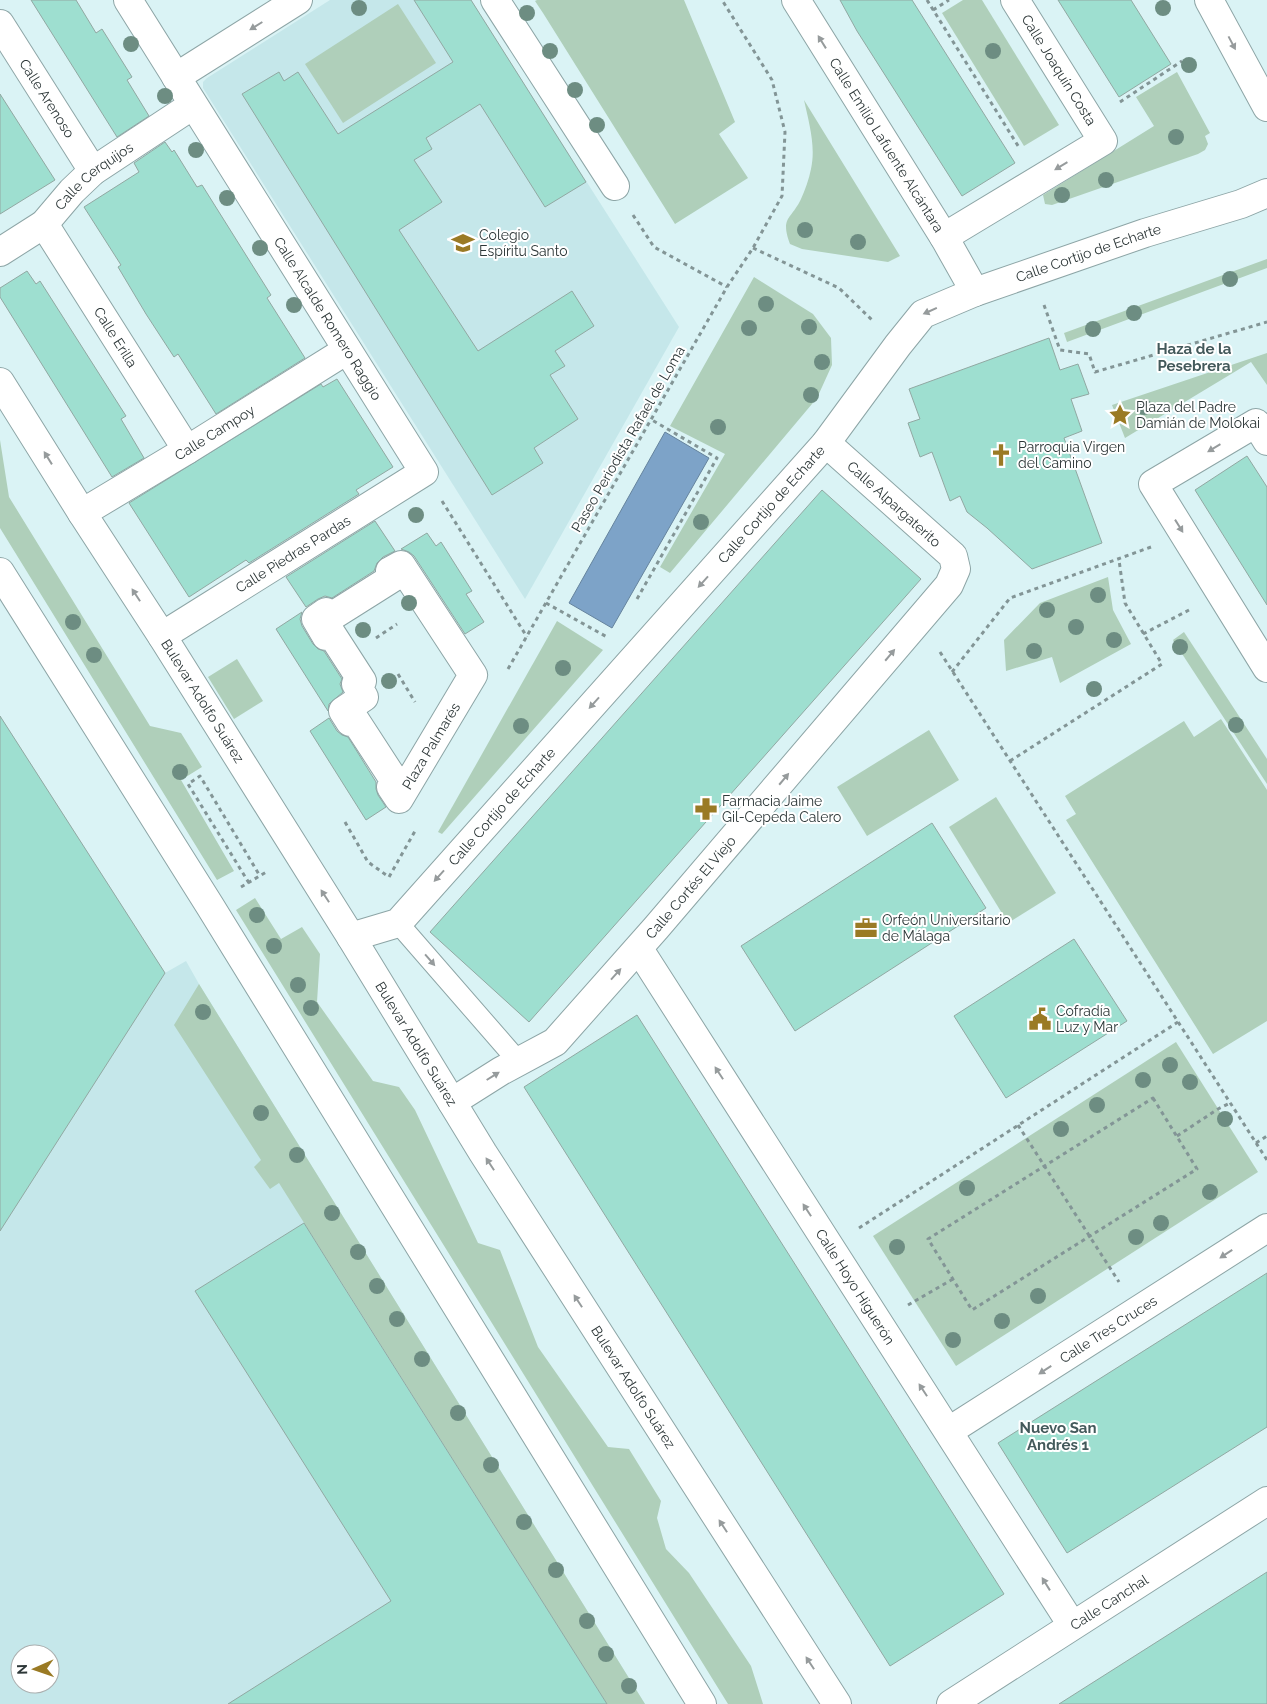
<svg xmlns="http://www.w3.org/2000/svg" width="1267" height="1704" viewBox="0 0 1267 1704" font-family="Raleway,sans-serif">
<style>
.built{fill:#c5e7ea;fill-rule:evenodd}
.green{fill:#afcfba}
.water{fill:#7da3c8;stroke:#65839d}
.building{fill:#9edfd0;stroke:#91a8a2}
.lines{fill:none;stroke-linecap:round;stroke-linejoin:round}
.lane-casing{stroke:#8da5a6;stroke-width:22}
.street-casing{stroke:#8da5a6;stroke-width:30}
.secondary-casing{stroke:#8da5a6;stroke-width:30}
.path{stroke:#839596;stroke-width:3;stroke-dasharray:4 4;stroke-linecap:butt}
.lane{stroke:#fff;stroke-width:20}
.street{stroke:#fff;stroke-width:28}
.secondary{stroke:#fff;stroke-width:28}
.tree{fill:#6d8d82}
.oneway{fill:#969b9c}
.labels{text-anchor:middle;stroke-width:4;stroke-linejoin:round;paint-order:stroke}
.street-label{font-size:14px;fill:#2d3738;stroke:#fff}
.poi-label{font-size:14px;fill:#2d3738;stroke:#fff;text-anchor:start}
.neighbourhood-label{font-size:15px;font-weight:bold;fill:#43595b;stroke:#fff}
</style>
<rect width="100%" height="100%" fill="#daf3f5"/>
<g class="built">
<polygon points="330,0 471,0 679,327 525,599 203,88 203,82 207,78"/>
<path d="M0 716 165 973 186 961 199 984 645 1704H0ZM20 1654H50V1684H20Z"/>
</g>
<g class="green">
<polygon points="537,0 684,0 735,122 719,134 748,178 675,224 543,13 535,1"/>
<polygon points="963,0 982,0 1059,125 1024,146 942,13"/>
<polygon points="398,4 436,63 343,123 305,64"/>
<polygon points="1177,72 1210,133 1205,136 1208,144 1205,150 1198,154 1052,205 1045,204 1043,195 1154,126 1136,97"/>
<path d="M804 100 900 256 888 262 802 249 790 244C780 217 791 220 801 199 805 190 809 179 811 169 816 146 809 123 804 100Z"/>
<polygon points="1267,259 1267,268 1067,342 1064,333"/>
<polygon points="754,277 813,314 831,338 832,365 817,398 670,573 660,567 725,454 670,426"/>
<polygon points="1267,353 1267,385 1251,362 1125,438 1112,405"/>
<polygon points="0,440 9,497 150,726 181,733 202,767 181,780 234,871 217,880 0,528"/>
<polygon points="1108,577 1113,610 1131,644 1060,683 1052,657 1006,671 1004,640 1040,603"/>
<polygon points="557,621 603,650 442,834 438,832"/>
<polygon points="1184,632 1267,759 1267,784 1173,640"/>
<polygon points="237,659 263,701 234,719 208,677"/>
<polygon points="1221,719 1267,790 1267,1021 1213,1054 1066,820 1076,814 1065,796 1184,721 1194,737"/>
<polygon points="929,730 959,780 867,836 837,787"/>
<polygon points="996,797 1056,893 1008,923 949,827"/>
<polygon points="255,898 281,939 302,927 320,954 317,1002 373,1081 399,1087 415,1110 478,1243 500,1250 538,1347 608,1447 629,1449 661,1501 657,1518 666,1549 689,1573 751,1666 763,1704 728,1704 236,910"/>
<polygon points="199,984 645,1704 607,1704 279,1183 270,1189 254,1167 261,1160 174,1025"/>
<polygon points="1176,1042 1258,1172 956,1366 873,1236"/>
</g>
<polygon class="water" points="665,432 709,458 612,628 569,603"/>
<g class="building">
<polygon points="31,0 76,0 96,33 102,29 132,77 127,80 149,116 117,137"/>
<polygon points="414,0 471,0 586,182 545,207 480,104 426,138 432,149 414,160 442,202 399,230 478,351 572,291 594,326 555,351 565,366 550,375 578,419 534,448 543,463 492,495 242,94 279,72 284,81 298,72 338,134 453,62"/>
<polygon points="840,0 912,0 1015,163 962,196 857,31"/>
<polygon points="1058,0 1131,0 1171,64 1119,97"/>
<polygon points="0,94 55,180 0,214"/>
<polygon points="165,142 172,152 174,150 197,187 202,185 271,295 267,298 305,358 216,414 178,354 174,357 146,314 118,267 121,265 84,207 139,172 134,163"/>
<polygon points="27,271 36,284 40,281 126,416 121,419 144,458 112,477 0,297 0,288"/>
<polygon points="1049,338 1060,370 1078,364 1089,394 1071,399 1082,431 1064,438 1102,543 1032,569 987,528 967,512 960,496 950,501 932,452 920,457 908,423 920,419 909,389"/>
<polygon points="337,379 393,467 356,490 359,494 249,563 246,560 189,597 129,503 321,384 323,387"/>
<polygon points="1247,456 1267,487 1267,605 1195,490"/>
<polygon points="822,490 921,579 529,1022 430,932"/>
<polygon points="375,521 395,551 383,557 377,563 374,571 332,598 325,596 318,599 306,607 286,577"/>
<polygon points="427,533 436,546 441,542 472,591 466,594 484,622 465,634 414,556 409,552 401,549"/>
<polygon points="302,612 300,619 302,626 313,644 318,649 324,651 342,679 340,684 343,692 329,704 328,711 276,629"/>
<polygon points="0,716 165,973 0,1231"/>
<polygon points="329,718 337,731 342,735 348,737 376,782 376,789 378,795 386,807 366,820 310,731"/>
<polygon points="932,823 986,908 795,1031 741,946"/>
<polygon points="1074,939 1127,1021 1006,1098 954,1016"/>
<polygon points="637,1015 1004,1594 890,1666 524,1087"/>
<polygon points="304,1223 344,1287 607,1704 228,1704 391,1601 195,1291"/>
<polygon points="1267,1273 1267,1427 1067,1553 998,1443"/>
<polygon points="1267,1572 1267,1704 1059,1704 1204,1612"/>
</g>
<g class="lines">
<defs>
<polyline id="lane" points="398,923 518,1061"/>
<g id="street">
<path id="s1" d="M128 0 424 472 162 636"/>
<polyline points="495,0 615,186"/>
<path id="s2" d="M796 0 944 237 975 292"/>
<path id="s3" d="M0 24 93 171"/>
<polyline points="176,77 298,0"/>
<path id="s4" d="M44 224 187 450"/>
<polyline points="944,237 1103,141 1015,0"/>
<path id="s5" d="M0 252 44 224 72 191 93 171 193 105"/>
<polyline points="1267,441 1256,423 1153,484 1267,668"/>
<path id="s6" d="M82 513 187 450 347 350"/>
<polygon points="401,565 473,675 399,799 391,787 396,783 355,720 350,722 343,711 364,697 356,684 362,681 331,633 326,636 316,619 326,612 329,618 394,577 390,571"/>
<path id="s7" d="M351 937 398 923 826 443 898 345 923 314 975 292 1145 233 1241 204 1267 193"/>
<path id="s8" d="M639 949 1072 1625"/>
<path id="s9" d="M452 1102 501 1071 555 1042 656 928 949 585 956 569 953 556 826 443"/>
<path id="s10" d="M949 1431 1267 1228"/>
<path id="s11" d="M951 1704 1267 1501"/>
</g>
<g id="secondary">
<polyline points="1209,0 1267,107"/>
<path id="s12" d="M0 382 82 513 162 636 351 937 483 1153 837 1704"/>
<polyline points="0,572 210,906 702,1704"/>
</g>
</defs>
<use href="#lane" class="lane-casing"/>
<use href="#street" class="street-casing"/>
<use href="#secondary" class="secondary-casing"/>
<g class="path">
<polyline points="927,0 1020,149"/>
<polyline points="933,10 949,0"/>
<polyline points="1120,102 1182,61"/>
<polyline points="633,215 654,247 727,287"/>
<polyline points="753,248 839,288 872,320"/>
<polyline points="1044,305 1060,350 1089,354 1095,372 1267,322"/>
<polyline points="442,501 527,637"/>
<polyline points="637,599 717,458 652,420"/>
<polyline points="546,603 607,637"/>
<polyline points="1143,634 1189,610"/>
<polyline points="376,638 397,624"/>
<polyline points="940,652 1267,1160"/>
<polyline points="508,669 727,287 753,248 782,196 785,132 772,80 722,0"/>
<polyline points="952,672 1010,598 1151,547"/>
<polyline points="398,674 415,702"/>
<polyline points="1010,761 1162,664 1125,603 1119,560"/>
<polyline points="345,822 368,862 389,877 415,831"/>
<polyline points="249,883 188,784 200,776 260,876"/>
<polyline points="241,887 268,871"/>
<polygon points="1153,1098 1197,1169 972,1310 928,1239"/>
<polyline points="1018,1125 1119,1282"/>
<polyline points="1177,1136 1218,1109 1230,1103"/>
<polyline points="1256,1143 1267,1136"/>
<polyline points="859,1228 1178,1022"/>
<polyline points="908,1305 953,1279"/>
</g>
<use href="#lane" class="lane"/>
<use href="#street" class="street"/>
<use href="#secondary" class="secondary"/>
</g>
<g class="tree">
<circle cx="359" cy="8" r="8"/>
<circle cx="1163" cy="8" r="8"/>
<circle cx="527" cy="13" r="8"/>
<circle cx="131" cy="44" r="8"/>
<circle cx="550" cy="51" r="8"/>
<circle cx="993" cy="51" r="8"/>
<circle cx="1189" cy="65" r="8"/>
<circle cx="575" cy="90" r="8"/>
<circle cx="165" cy="96" r="8"/>
<circle cx="597" cy="125" r="8"/>
<circle cx="1176" cy="137" r="8"/>
<circle cx="196" cy="150" r="8"/>
<circle cx="1106" cy="180" r="8"/>
<circle cx="1062" cy="195" r="8"/>
<circle cx="227" cy="198" r="8"/>
<circle cx="805" cy="230" r="8"/>
<circle cx="858" cy="242" r="8"/>
<circle cx="260" cy="248" r="8"/>
<circle cx="1230" cy="279" r="8"/>
<circle cx="766" cy="304" r="8"/>
<circle cx="294" cy="305" r="8"/>
<circle cx="1134" cy="313" r="8"/>
<circle cx="809" cy="327" r="8"/>
<circle cx="749" cy="328" r="8"/>
<circle cx="1093" cy="329" r="8"/>
<circle cx="822" cy="362" r="8"/>
<circle cx="811" cy="395" r="8"/>
<circle cx="1144" cy="407" r="8"/>
<circle cx="718" cy="427" r="8"/>
<circle cx="416" cy="515" r="8"/>
<circle cx="701" cy="522" r="8"/>
<circle cx="1098" cy="595" r="8"/>
<circle cx="409" cy="603" r="8"/>
<circle cx="1047" cy="610" r="8"/>
<circle cx="73" cy="622" r="8"/>
<circle cx="1076" cy="627" r="8"/>
<circle cx="363" cy="630" r="8"/>
<circle cx="1114" cy="640" r="8"/>
<circle cx="1180" cy="647" r="8"/>
<circle cx="1034" cy="651" r="8"/>
<circle cx="94" cy="655" r="8"/>
<circle cx="563" cy="668" r="8"/>
<circle cx="389" cy="681" r="8"/>
<circle cx="1094" cy="689" r="8"/>
<circle cx="1236" cy="725" r="8"/>
<circle cx="521" cy="726" r="8"/>
<circle cx="180" cy="772" r="8"/>
<circle cx="257" cy="915" r="8"/>
<circle cx="274" cy="946" r="8"/>
<circle cx="298" cy="985" r="8"/>
<circle cx="311" cy="1008" r="8"/>
<circle cx="203" cy="1012" r="8"/>
<circle cx="1170" cy="1065" r="8"/>
<circle cx="1143" cy="1080" r="8"/>
<circle cx="1190" cy="1082" r="8"/>
<circle cx="1097" cy="1105" r="8"/>
<circle cx="261" cy="1113" r="8"/>
<circle cx="1225" cy="1119" r="8"/>
<circle cx="1061" cy="1129" r="8"/>
<circle cx="297" cy="1155" r="8"/>
<circle cx="967" cy="1188" r="8"/>
<circle cx="1210" cy="1192" r="8"/>
<circle cx="332" cy="1213" r="8"/>
<circle cx="1161" cy="1223" r="8"/>
<circle cx="1136" cy="1237" r="8"/>
<circle cx="897" cy="1247" r="8"/>
<circle cx="358" cy="1252" r="8"/>
<circle cx="377" cy="1286" r="8"/>
<circle cx="1038" cy="1296" r="8"/>
<circle cx="397" cy="1319" r="8"/>
<circle cx="1002" cy="1321" r="8"/>
<circle cx="953" cy="1340" r="8"/>
<circle cx="422" cy="1359" r="8"/>
<circle cx="458" cy="1413" r="8"/>
<circle cx="491" cy="1465" r="8"/>
<circle cx="524" cy="1522" r="8"/>
<circle cx="556" cy="1570" r="8"/>
<circle cx="587" cy="1621" r="8"/>
<circle cx="606" cy="1654" r="8"/>
<circle cx="629" cy="1686" r="8"/>
</g>
<defs><path id="oneway-solid" d="M-6-.8H1V-3.2L6.5 0L1 3.2V.8H-6Z" transform="scale(1.25)"/></defs>
<g class="oneway">
<use href="#oneway-solid" transform="translate(256 26) rotate(148)"/>
<use href="#oneway-solid" transform="translate(822 42) rotate(-122)"/>
<use href="#oneway-solid" transform="translate(1232 43) rotate(62)"/>
<use href="#oneway-solid" transform="translate(1061 166) rotate(149)"/>
<use href="#oneway-solid" transform="translate(930 311) rotate(156)"/>
<use href="#oneway-solid" transform="translate(1214 448) rotate(149)"/>
<use href="#oneway-solid" transform="translate(48 458) rotate(-122)"/>
<use href="#oneway-solid" transform="translate(1179 526) rotate(58)"/>
<use href="#oneway-solid" transform="translate(703 582) rotate(132)"/>
<use href="#oneway-solid" transform="translate(136 595) rotate(-123)"/>
<use href="#oneway-solid" transform="translate(890 655) rotate(-50)"/>
<use href="#oneway-solid" transform="translate(594 703) rotate(132)"/>
<use href="#oneway-solid" transform="translate(784 779) rotate(-50)"/>
<use href="#oneway-solid" transform="translate(439 876) rotate(132)"/>
<use href="#oneway-solid" transform="translate(325 896) rotate(-123)"/>
<use href="#oneway-solid" transform="translate(430 960) rotate(49)"/>
<use href="#oneway-solid" transform="translate(616 974) rotate(-48)"/>
<use href="#oneway-solid" transform="translate(719 1073) rotate(-123)"/>
<use href="#oneway-solid" transform="translate(493 1076) rotate(-32)"/>
<use href="#oneway-solid" transform="translate(490 1164) rotate(-123)"/>
<use href="#oneway-solid" transform="translate(807 1210) rotate(-123)"/>
<use href="#oneway-solid" transform="translate(1226 1254) rotate(147)"/>
<use href="#oneway-solid" transform="translate(578 1301) rotate(-123)"/>
<use href="#oneway-solid" transform="translate(1045 1370) rotate(147)"/>
<use href="#oneway-solid" transform="translate(923 1390) rotate(-123)"/>
<use href="#oneway-solid" transform="translate(723 1526) rotate(-123)"/>
<use href="#oneway-solid" transform="translate(1046 1584) rotate(-122)"/>
<use href="#oneway-solid" transform="translate(810 1663) rotate(-123)"/>
</g>
<defs>
<symbol id="school-bare" viewBox="-9 -9 18 18"><path d="M0-5L7-2L0 1L-7-2ZM-4 1L0 2.5L4 1V4Q0 6-4 4Z" fill="#9a7a24" stroke="#fff" stroke-width="2.5" paint-order="stroke"/></symbol>
<symbol id="sight-bare" viewBox="-9 -9 18 18"><path d="M0-6L1.8-2.2L6-1.7L2.9 1.2L3.7 5.4L0 3.3L-3.7 5.4L-2.9 1.2L-6-1.7L-1.8-2.2Z" fill="#9a7a24" stroke="#fff" stroke-width="2.5" paint-order="stroke"/></symbol>
<symbol id="church-bare" viewBox="-9 -9 18 18"><path d="M-1.2-6h2.4v3.5h3.3v2.4h-3.3V6h-2.4V-.1h-3.3v-2.4h3.3Z" fill="#9a7a24" stroke="#fff" stroke-width="2.5" paint-order="stroke"/></symbol>
<symbol id="pharmacy-bare" viewBox="-9 -9 18 18"><path d="M-2-6h4v4h4v4h-4v4h-4v-4h-4v-4h4Z" fill="#9a7a24" stroke="#fff" stroke-width="2.5" paint-order="stroke"/></symbol>
<symbol id="office-bare" viewBox="-9 -9 18 18"><path d="M-6-3h4V-5.5h4V-3h4V5H-6ZM-1-4.5V-3h2v-1.5ZM-6 0V1H6V0Z" fill="#9a7a24" stroke="#fff" stroke-width="2.5" paint-order="stroke"/></symbol>
<symbol id="civic-bare" viewBox="-9 -9 18 18"><path d="M-.6-6.5H3V-4.5H.6V-3L4-1V1h2V6H-6V1h2V-1L-.6-3ZM-1.2 2.5V6h2.4V2.5Z" fill="#9a7a24" stroke="#fff" stroke-width="2.5" paint-order="stroke"/></symbol>
</defs>
<g fill-rule="evenodd">
<use href="#school-bare" x="447" y="227" width="32" height="32"/>
<use href="#sight-bare" x="1104" y="399" width="32" height="32"/>
<use href="#church-bare" x="985" y="439" width="32" height="32"/>
<use href="#pharmacy-bare" x="690" y="793" width="32" height="32"/>
<use href="#office-bare" x="850" y="912" width="32" height="32"/>
<use href="#civic-bare" x="1024" y="1003" width="32" height="32"/>
</g>
<g class="labels">
<g class="street-label">
<text transform="translate(1059 70) rotate(58)" y="5">Calle Joaquín Costa</text>
<text dy="5" stroke="none"><textPath href="#s3" startOffset="88">Calle Arenoso</textPath></text>
<text dy="5" stroke="none"><textPath href="#s2" startOffset="171">Calle Emilio Lafuente Alcántara</textPath></text>
<text dy="5" stroke="none"><textPath href="#s5" startOffset="122">Calle Cerquijos</textPath></text>
<text dy="5" stroke="none"><textPath href="#s7" startOffset="1030">Calle Cortijo de Echarte</textPath></text>
<text dy="5" stroke="none"><textPath href="#s1" startOffset="376">Calle Alcalde Romero Raggio</textPath></text>
<text dy="5" stroke="none"><textPath href="#s4" startOffset="134">Calle Erilla</textPath></text>
<text dy="5" stroke="none"><textPath href="#s6" startOffset="155">Calle Campoy</textPath></text>
<text transform="translate(628 439) rotate(-60)" y="5">Paseo Periodista Rafael de Loma</text>
<text transform="translate(894 504) rotate(42)" y="5">Calle Alpargaterito</text>
<text dy="5" stroke="none"><textPath href="#s7" startOffset="610">Calle Cortijo de Echarte</textPath></text>
<text transform="translate(293 554) rotate(-32)" y="5">Calle Piedras Pardas</text>
<text dy="5" stroke="none"><textPath href="#s12" startOffset="378">Bulevar Adolfo Suárez</textPath></text>
<text transform="translate(431 746) rotate(-59)" y="5">Plaza Palmarés</text>
<text dy="5" stroke="none"><textPath href="#s7" startOffset="205">Calle Cortijo de Echarte</textPath></text>
<text dy="5" stroke="none"><textPath href="#s9" startOffset="325">Calle Cortés El Viejo</textPath></text>
<text dy="5" stroke="none"><textPath href="#s12" startOffset="782">Bulevar Adolfo Suárez</textPath></text>
<text dy="5" stroke="none"><textPath href="#s8" startOffset="401">Calle Hoyo Higuerón</textPath></text>
<text dy="5" stroke="none"><textPath href="#s10" startOffset="189">Calle Tres Cruces</textPath></text>
<text dy="5" stroke="none"><textPath href="#s12" startOffset="1188">Bulevar Adolfo Suárez</textPath></text>
<text dy="5" stroke="none"><textPath href="#s11" startOffset="188">Calle Canchal</textPath></text>
</g>
<g class="poi-label">
<text x="479" y="240">Colegio<tspan x="479" dy="16">Espíritu Santo</tspan></text>
<text x="1136" y="412">Plaza del Padre<tspan x="1136" dy="16">Damián de Molokai</tspan></text>
<text x="1018" y="452">Parroquia Virgen<tspan x="1018" dy="16">del Camino</tspan></text>
<text x="722" y="806">Farmacia Jaime<tspan x="722" dy="16">Gil-Cepeda Calero</tspan></text>
<text x="882" y="925">Orfeón Universitario<tspan x="882" dy="16">de Málaga</tspan></text>
<text x="1056" y="1016">Cofradía<tspan x="1056" dy="16">Luz y Mar</tspan></text>
</g>
<g class="neighbourhood-label">
<text x="1194" y="354">Haza de la<tspan x="1194" dy="17">Pesebrera</tspan></text>
<text x="1058" y="1433">Nuevo San<tspan x="1058" dy="17">Andrés 1</tspan></text>
</g>
</g>
<g transform="translate(35 1669) rotate(268)"><circle r="24" fill="#ffffff" stroke="#abafaf"/>
<path d="M0-4L9 19L0 12L-9 19Z" fill="#9a7a24"/>
<text y="-8" font-size="14" font-weight="bold" text-anchor="middle" fill="#2d3738">N</text>
</g>
</svg>
